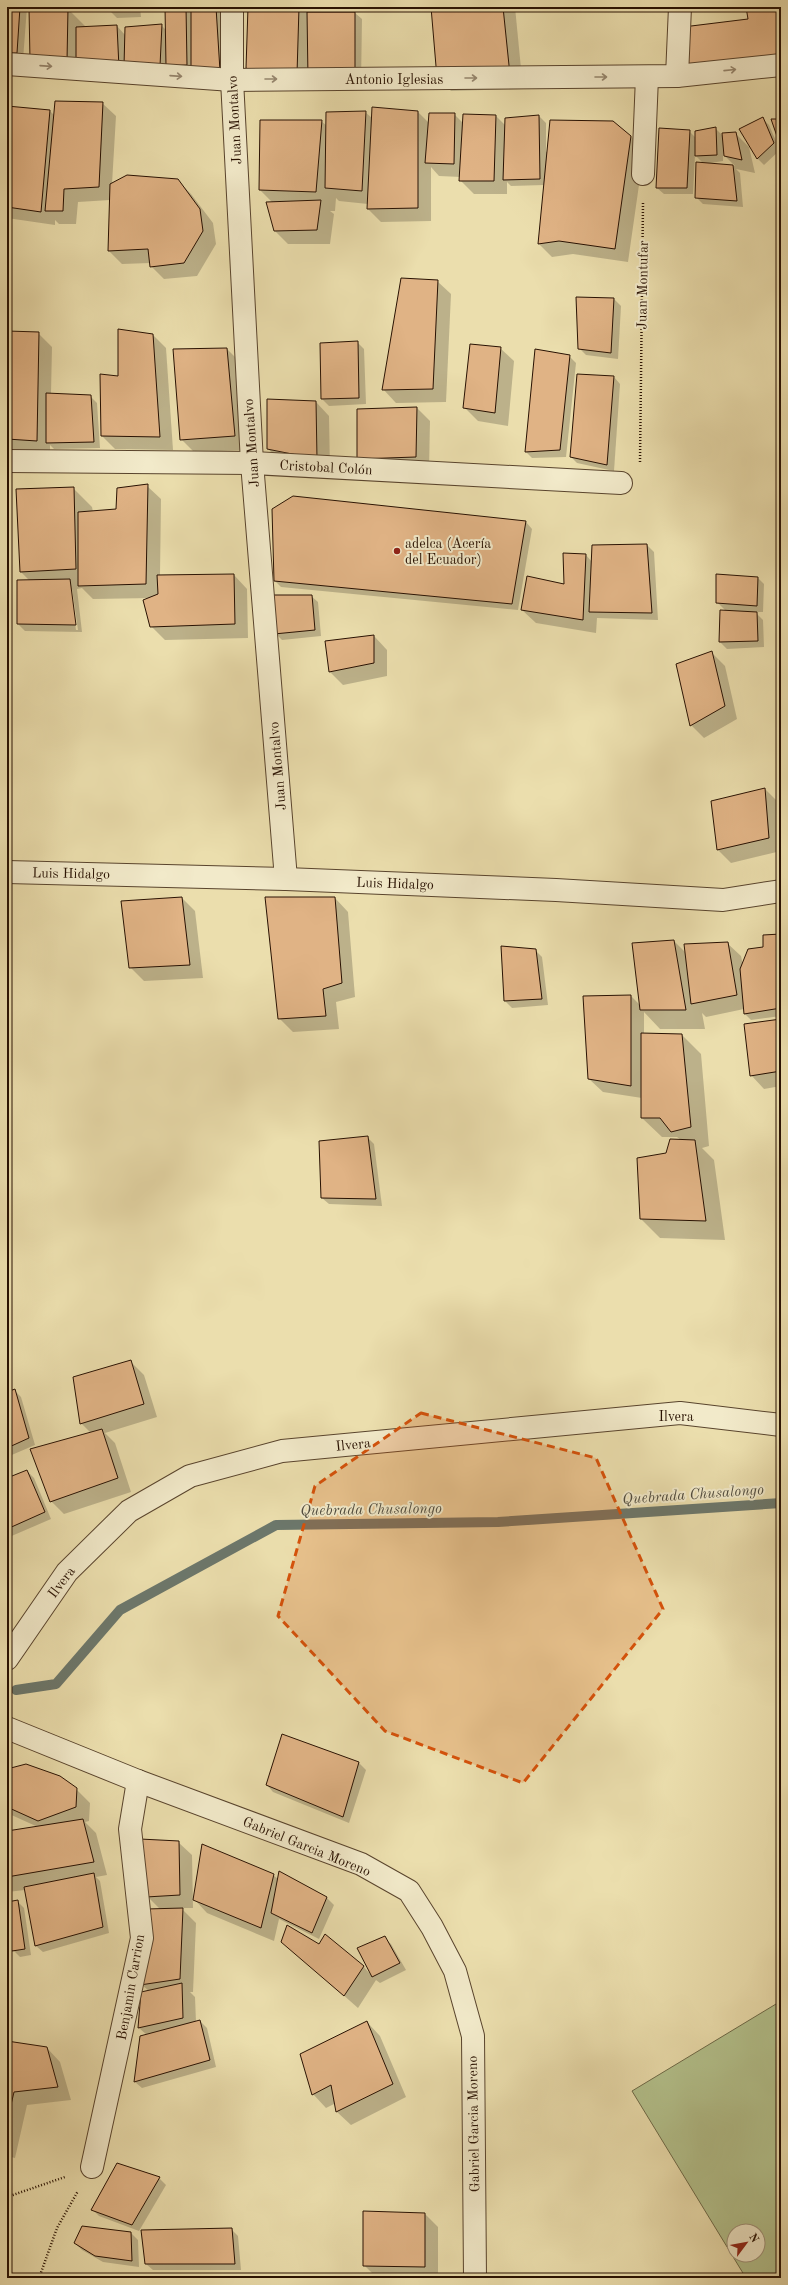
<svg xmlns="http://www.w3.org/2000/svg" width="788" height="2285" viewBox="0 0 788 2285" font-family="'Old Standard TT',serif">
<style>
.green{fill:#b4c28d;stroke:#6e6a48;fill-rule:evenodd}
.shadow{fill:#0003;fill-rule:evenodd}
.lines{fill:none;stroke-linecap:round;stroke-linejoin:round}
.stream{stroke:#6c776b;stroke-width:10}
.building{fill:#e0b385;stroke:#281102}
.minor-casing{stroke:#59442d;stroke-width:24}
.path{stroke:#281102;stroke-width:2.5;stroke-dasharray:1 2;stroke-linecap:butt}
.minor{stroke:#f2eaca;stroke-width:22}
.oneway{stroke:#978870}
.marked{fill:#d5520b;fill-opacity:0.2;stroke:#d5520b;stroke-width:3;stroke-dasharray:8 5;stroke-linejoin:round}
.poi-dot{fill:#8f2418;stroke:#f2eaca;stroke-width:1.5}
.labels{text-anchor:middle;stroke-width:4;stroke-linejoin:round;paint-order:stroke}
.street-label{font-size:14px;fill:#281102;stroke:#f2eaca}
.poi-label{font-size:14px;fill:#281102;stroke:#f2eaca;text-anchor:start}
.water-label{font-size:15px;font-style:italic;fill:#504c3f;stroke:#f2eaca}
</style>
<rect width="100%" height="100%" fill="#ebdead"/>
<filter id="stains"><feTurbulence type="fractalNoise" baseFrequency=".005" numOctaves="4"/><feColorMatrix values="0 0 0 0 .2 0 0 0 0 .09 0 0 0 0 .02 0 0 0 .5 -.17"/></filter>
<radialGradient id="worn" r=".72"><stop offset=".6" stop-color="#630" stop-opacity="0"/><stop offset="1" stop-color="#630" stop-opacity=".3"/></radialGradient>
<path class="green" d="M781 2001V2278H746L632 2091ZM734 2231H758V2255H734Z"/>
<g class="shadow">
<polygon points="7,7 27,7 23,60 7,59"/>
<polygon points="106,7 140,7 141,17 117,18"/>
<polygon points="166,7 226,7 226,9 218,9 229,20 233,84 50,79 31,60 68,9 86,27 117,26 125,35 161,25 167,31"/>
<polygon points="249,7 306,7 311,13 355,13 362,19 361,84 310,87"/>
<polygon points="432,7 515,7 523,89 451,91 438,77"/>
<polygon points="699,7 723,7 702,10"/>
<polygon points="747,7 781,7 781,64 749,20"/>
<polygon points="102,103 116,116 112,184 177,180 191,194 213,223 216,244 197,276 164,279 151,266 150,263 122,264 109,251 110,200 78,202 76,224 59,224 55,220 55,225 7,218 7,107 50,111 55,116"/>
<polygon points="365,112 372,118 418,112 429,123 454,114 463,123 464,115 496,116 506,126 506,119 539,116 546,123 546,152 631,136 644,150 628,262 573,254 552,257 539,244 544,185 511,186 507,182 507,194 474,194 460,180 461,177 439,176 431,167 431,221 381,222 368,209 368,204 339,201 336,198 335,211 330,211 334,214 330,244 288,244 275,231 273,203 260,190 321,121 327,126"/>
<polygon points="762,118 769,125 780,150 764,165 758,159 741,129"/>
<path d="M715 128 723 136 735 133 749 147 755 173 736 169 740 173 743 207 703 204 696 197 704 164 695 155 693 194H664L657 188 689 131 696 138ZM723 154 735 166 705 164 723 161Z"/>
<polygon points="437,281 451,294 446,402 396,403 383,389"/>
<polygon points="577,298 614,299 621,306 618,359 586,355 579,348"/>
<polygon points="7,332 38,333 52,347 51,394 90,396 97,403 100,448 54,449 50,445 50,454 7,451"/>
<polygon points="153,335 166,348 173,450 115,449 102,436 118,377"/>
<polygon points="357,342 364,349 366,404 329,406 322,399 321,344"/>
<polygon points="500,348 514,361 508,426 478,421 464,407"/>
<polygon points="227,349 240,362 248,450 194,452 181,439"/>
<polygon points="569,356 576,363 566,457 532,458 526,452"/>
<polygon points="614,377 620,384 614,471 577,463 571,457"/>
<polygon points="316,402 329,416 330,472 282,462 268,449"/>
<polygon points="417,408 430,421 429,470 371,472 358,410"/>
<path d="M147 486 161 499 160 576 234 575 247 589 248 638 165 640 151 626 152 598 93 599 82 588 77 589 82 632 25 631 18 624 30 581 21 572 73 488 92 507 93 512 116 509ZM70 589H72L78 630H76Z"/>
<polygon points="294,497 526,522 532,529 518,610 281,587 275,581"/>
<polygon points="647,545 654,552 658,620 597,618 596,633 536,623 522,610 565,585 586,555 592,562"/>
<polygon points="758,578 764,584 763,612 755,612 763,620 764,647 727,649 720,642 726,611 717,602"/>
<polygon points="311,596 318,602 321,636 282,640 275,633"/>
<polygon points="374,636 387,650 387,676 343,685 329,671"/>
<polygon points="711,652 725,666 737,719 704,738 691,725"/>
<polygon points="765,789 778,802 781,851 731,863 718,850 712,802"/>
<polygon points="182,898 195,911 203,978 144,981 130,967"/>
<polygon points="335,898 348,912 355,997 336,1002 339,1029 293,1032 279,1018"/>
<polygon points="781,935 781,1016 751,1020 745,1014 744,1009 706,1017 702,1013 705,1029 660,1029 644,1012 644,1034 682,1035 701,1054 709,1146 702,1148 714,1160 725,1240 660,1238 641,1219 667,1154 681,1140 677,1137 662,1137 642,1118 642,1098 603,1092 589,1079 631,996 641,1006 674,941 686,953 727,943 741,956 743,965"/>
<polygon points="535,950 542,957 548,1005 512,1008 505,1001"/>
<polygon points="781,1021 781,1086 764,1089 751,1075"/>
<polygon points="367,1137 374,1144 382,1206 329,1204 322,1198"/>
<polygon points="7,1188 10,1210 7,1210"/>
<polygon points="131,1362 144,1375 157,1417 105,1433 115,1443 131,1492 64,1514 51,1501 91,1433 81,1423"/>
<polygon points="15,1391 21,1397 35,1445 7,1457 7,1393"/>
<polygon points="27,1471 34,1478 51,1519 7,1538 7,1479"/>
<polygon points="283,1735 359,1763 366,1770 349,1823 273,1792 267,1785"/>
<polygon points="7,1770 76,1789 90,1803 89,1821 85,1822 96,1833 107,1875 96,1877 100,1881 109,1933 43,1952 36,1946 25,1890 7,1892 7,1832 38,1827 7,1813"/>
<polygon points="178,1842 192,1855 193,1908 181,1908 196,1923 193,1992 190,1992 195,1997 196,2022 200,2021 207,2028 216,2067 142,2088 135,2082 141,2037 147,2035 139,2028 142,1993 149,1991 141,1984 161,1910 147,1896"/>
<polygon points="279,1872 327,1898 334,1905 319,1939 279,1919 274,1941 207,1913 194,1899 273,1875 278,1879"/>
<polygon points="17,1901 24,1908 31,1955 20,1957 13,1950 7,1938 7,1903"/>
<polygon points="384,1938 391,1944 406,1970 380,1983 376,1980 358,2008 282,1941 320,1946 363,1966 371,1975"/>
<polygon points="367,2022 380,2036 406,2097 351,2125 337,2112 336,2103 326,2108 313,2094"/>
<polygon points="7,2042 47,2048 60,2062 71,2100 27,2105 15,2158 7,2156"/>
<polygon points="159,2178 166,2185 139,2231 99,2216 92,2209"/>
<polygon points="425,2214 438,2227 438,2278 377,2278 364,2265"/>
<polygon points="231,2229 238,2236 241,2270 153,2270 146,2264"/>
<polygon points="131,2233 138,2240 139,2267 103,2262 82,2250 75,2243"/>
</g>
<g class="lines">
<polyline class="stream" points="16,1690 56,1684 120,1610 276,1525 498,1522 781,1503"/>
</g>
<g class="building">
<polygon points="7,7 20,7 17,53 7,53"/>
<polygon points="165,7 186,7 187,65 166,66"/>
<polygon points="191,7 216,7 220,71 191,68"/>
<polygon points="248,7 299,7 297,74 258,75 246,68"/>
<polygon points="431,7 503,7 510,75 437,78"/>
<polygon points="746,7 779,7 781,57 690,71 683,27 748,19"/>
<polygon points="29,8 68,8 67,61 30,60"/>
<polygon points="307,12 355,12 355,78 308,78"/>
<polygon points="162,24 160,66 124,66 125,27"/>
<polygon points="117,25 119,68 76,65 76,27"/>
<polygon points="55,101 103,102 99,187 64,189 63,211 45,211"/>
<polygon points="7,106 50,110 41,212 7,207"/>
<polygon points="372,107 418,111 418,208 367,209"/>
<polygon points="366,111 362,191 325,188 326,112"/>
<polygon points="429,113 455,113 454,164 425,163"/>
<polygon points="463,114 496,115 494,181 459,181"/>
<polygon points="539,115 540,179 503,180 505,118"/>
<polygon points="763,117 774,143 757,159 739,129"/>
<polygon points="771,119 781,119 781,145 780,145"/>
<polygon points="260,120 322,120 316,192 259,190"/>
<polygon points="550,120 613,121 631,136 615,249 559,241 538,244"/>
<polygon points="716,127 717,155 695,156 695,131"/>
<polygon points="659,128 690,130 687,188 656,188"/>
<polygon points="736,132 742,160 724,156 722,133"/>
<polygon points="696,162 733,165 737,201 695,198"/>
<polygon points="127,175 178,179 200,209 203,231 184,263 150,267 148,249 108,251 110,184"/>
<polygon points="321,200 317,230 274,231 266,202"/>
<polygon points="401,278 438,280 433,389 382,390"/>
<polygon points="576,297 614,298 611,353 578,349"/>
<polygon points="118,329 153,334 160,437 101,436 100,374 118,376"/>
<polygon points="7,331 39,332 37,441 7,439"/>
<polygon points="358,341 359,398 321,399 320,343"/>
<polygon points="470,344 501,347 495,413 463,408"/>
<polygon points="227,348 235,436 180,440 173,349"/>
<polygon points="535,349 570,355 560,450 525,452"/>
<polygon points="577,374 614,376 607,465 570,457"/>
<polygon points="46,393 91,395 94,442 46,443"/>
<polygon points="267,399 316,401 317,459 267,449"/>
<polygon points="417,407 416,457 357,459 357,409"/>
<polygon points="148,484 146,584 78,586 78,512 116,509 117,488"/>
<polygon points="74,487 76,569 20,572 16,489"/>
<polygon points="293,496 526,521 512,604 274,581 272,509"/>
<polygon points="647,544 652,613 589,612 592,545"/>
<polygon points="563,553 586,554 583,620 521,610 527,576 564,584"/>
<polygon points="234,574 235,624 150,627 143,600 158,594 157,575"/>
<polygon points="716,574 758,577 757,606 716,603"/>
<polygon points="70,579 76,625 17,624 17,580"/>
<polygon points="271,595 312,595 315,630 274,634"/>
<polygon points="720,610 757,612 758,641 719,642"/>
<polygon points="374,635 374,663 329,672 325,641"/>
<polygon points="712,651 725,706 690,726 676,664"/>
<polygon points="765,788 769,838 717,850 711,801"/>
<polygon points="182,897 190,965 129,968 121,901"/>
<polygon points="265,897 335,897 342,983 323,989 326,1016 278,1019"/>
<polygon points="781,934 781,1008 744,1014 740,969 748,949 763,947 763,935"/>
<polygon points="674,940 686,1010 640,1010 632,943"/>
<polygon points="728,942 737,995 691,1004 684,944"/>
<polygon points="501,946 536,949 542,999 504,1001"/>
<polygon points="631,995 631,1086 588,1079 583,996"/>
<polygon points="781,1019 781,1071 750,1076 744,1024"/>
<polygon points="641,1033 682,1034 691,1127 671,1132 660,1118 641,1118"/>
<polygon points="368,1136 376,1199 321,1198 319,1141"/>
<polygon points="670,1139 695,1140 706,1221 640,1219 637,1158 666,1153"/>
<polygon points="131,1360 144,1404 80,1424 73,1377"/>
<polygon points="15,1389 29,1438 7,1448 7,1392"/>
<polygon points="102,1429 118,1478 50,1502 30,1449"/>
<polygon points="27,1470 45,1512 7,1529 7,1478"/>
<polygon points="282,1734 359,1762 343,1817 266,1785"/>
<polygon points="26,1764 60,1776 77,1788 76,1807 38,1821 7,1807 7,1769"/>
<polygon points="83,1819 94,1862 7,1877 7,1831"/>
<polygon points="140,1839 179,1841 180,1895 146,1897"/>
<polygon points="202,1844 274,1874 261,1928 193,1900"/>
<polygon points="279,1871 327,1897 312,1933 271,1913"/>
<polygon points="94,1873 103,1927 35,1946 24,1887"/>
<polygon points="18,1900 25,1949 12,1951 7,1940 7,1902"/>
<polygon points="183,1908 180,1979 140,1985 146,1909"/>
<polygon points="287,1925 319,1944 325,1934 364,1966 344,1996 281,1942"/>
<polygon points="385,1936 400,1963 372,1977 357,1948"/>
<polygon points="182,1983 183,2018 138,2028 141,1992"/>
<polygon points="200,2020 210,2060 134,2082 140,2036"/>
<polygon points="367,2021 393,2084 336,2112 331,2085 312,2095 300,2054"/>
<polygon points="7,2041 47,2047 58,2087 14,2092 7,2122"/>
<polygon points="117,2163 160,2177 132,2225 91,2210"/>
<polygon points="363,2211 425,2213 425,2267 363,2266"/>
<polygon points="82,2226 131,2232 132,2261 95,2256 74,2243"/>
<polygon points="232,2228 235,2264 145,2264 141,2230"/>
</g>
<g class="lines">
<defs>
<g id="minor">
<polyline points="232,7 232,80 252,463 286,879"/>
<polyline points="7,64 232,80 677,76 781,65"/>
<polyline points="677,76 680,7"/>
<polyline points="643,174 647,77"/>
<polyline points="7,461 252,463 621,483"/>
<polyline points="7,872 286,879 556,890 723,900 781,891"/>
<polyline points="7,1659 67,1572 129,1511 190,1476 282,1451 680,1413 781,1425"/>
<polyline points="7,1728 138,1781 361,1864 409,1891 432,1927 455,1971 473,2036 475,2278"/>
<polyline points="92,2167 142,1938 130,1829 138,1781"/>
</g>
</defs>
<use href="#minor" class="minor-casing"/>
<g class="path">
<polyline points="640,462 643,203"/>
<polyline points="7,2197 65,2177"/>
<polyline points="39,2278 57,2228 78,2191"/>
</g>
<use href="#minor" class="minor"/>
</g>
<defs><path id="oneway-shaft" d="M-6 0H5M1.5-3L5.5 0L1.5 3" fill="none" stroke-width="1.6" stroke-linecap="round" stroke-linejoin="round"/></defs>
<g class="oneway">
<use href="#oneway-shaft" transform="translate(46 66) rotate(4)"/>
<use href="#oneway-shaft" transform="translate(730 70) rotate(-6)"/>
<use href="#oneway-shaft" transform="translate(176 76) rotate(4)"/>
<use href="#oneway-shaft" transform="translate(601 77)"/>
<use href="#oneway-shaft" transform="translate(471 78)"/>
<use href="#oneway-shaft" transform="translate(271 79)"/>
</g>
<path class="marked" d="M421 1413 596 1458 663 1609 523 1783 385 1731 278 1616 315 1486Z"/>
<circle class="poi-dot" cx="397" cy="551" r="4"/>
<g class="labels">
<g class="street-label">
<text x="394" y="84">Antonio Iglesias</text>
<text transform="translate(234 120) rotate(-93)" y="5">Juan Montalvo</text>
<text transform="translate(642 285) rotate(-89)" y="5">Juan Montufar</text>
<text transform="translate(251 443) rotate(-94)" y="5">Juan Montalvo</text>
<text transform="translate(326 467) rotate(3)" y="5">Cristobal Colón</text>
<text transform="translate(277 766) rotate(-95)" y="5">Juan Montalvo</text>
<text transform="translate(71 873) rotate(1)" y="5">Luis Hidalgo</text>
<text transform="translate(395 883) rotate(2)" y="5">Luis Hidalgo</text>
<text x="676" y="1421">Ilvera</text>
<text transform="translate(353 1444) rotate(-6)" y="5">Ilvera</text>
<text transform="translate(61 1582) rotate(-53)" y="5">Ilvera</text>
<text transform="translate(307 1846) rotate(22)" y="5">Gabriel Garcia Moreno</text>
<text transform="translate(130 1987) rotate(-80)" y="5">Benjamin Carrion</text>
<text transform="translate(473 2124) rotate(-91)" y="5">Gabriel Garcia Moreno</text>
</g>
<g class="poi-label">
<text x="405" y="548">adelca (Acería<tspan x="405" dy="16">del Ecuador)</tspan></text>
</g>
<g class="water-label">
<text transform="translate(693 1494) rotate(-4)" y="5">Quebrada Chusalongo</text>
<text transform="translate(371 1509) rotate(-1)" y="5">Quebrada Chusalongo</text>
</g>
</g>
<rect width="788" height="2285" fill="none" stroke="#ebdead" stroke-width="24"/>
<rect x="8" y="8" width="772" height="2269" fill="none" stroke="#281102" stroke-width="2"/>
<rect x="12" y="12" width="764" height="2261" fill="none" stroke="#281102"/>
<g transform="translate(746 2243) rotate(58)"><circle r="19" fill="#f2eaca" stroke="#a1937a"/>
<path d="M0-3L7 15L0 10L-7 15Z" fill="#8f2418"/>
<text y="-6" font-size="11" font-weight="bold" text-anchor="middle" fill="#281102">N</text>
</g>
<rect width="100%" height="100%" filter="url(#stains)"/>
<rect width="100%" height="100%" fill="url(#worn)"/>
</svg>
